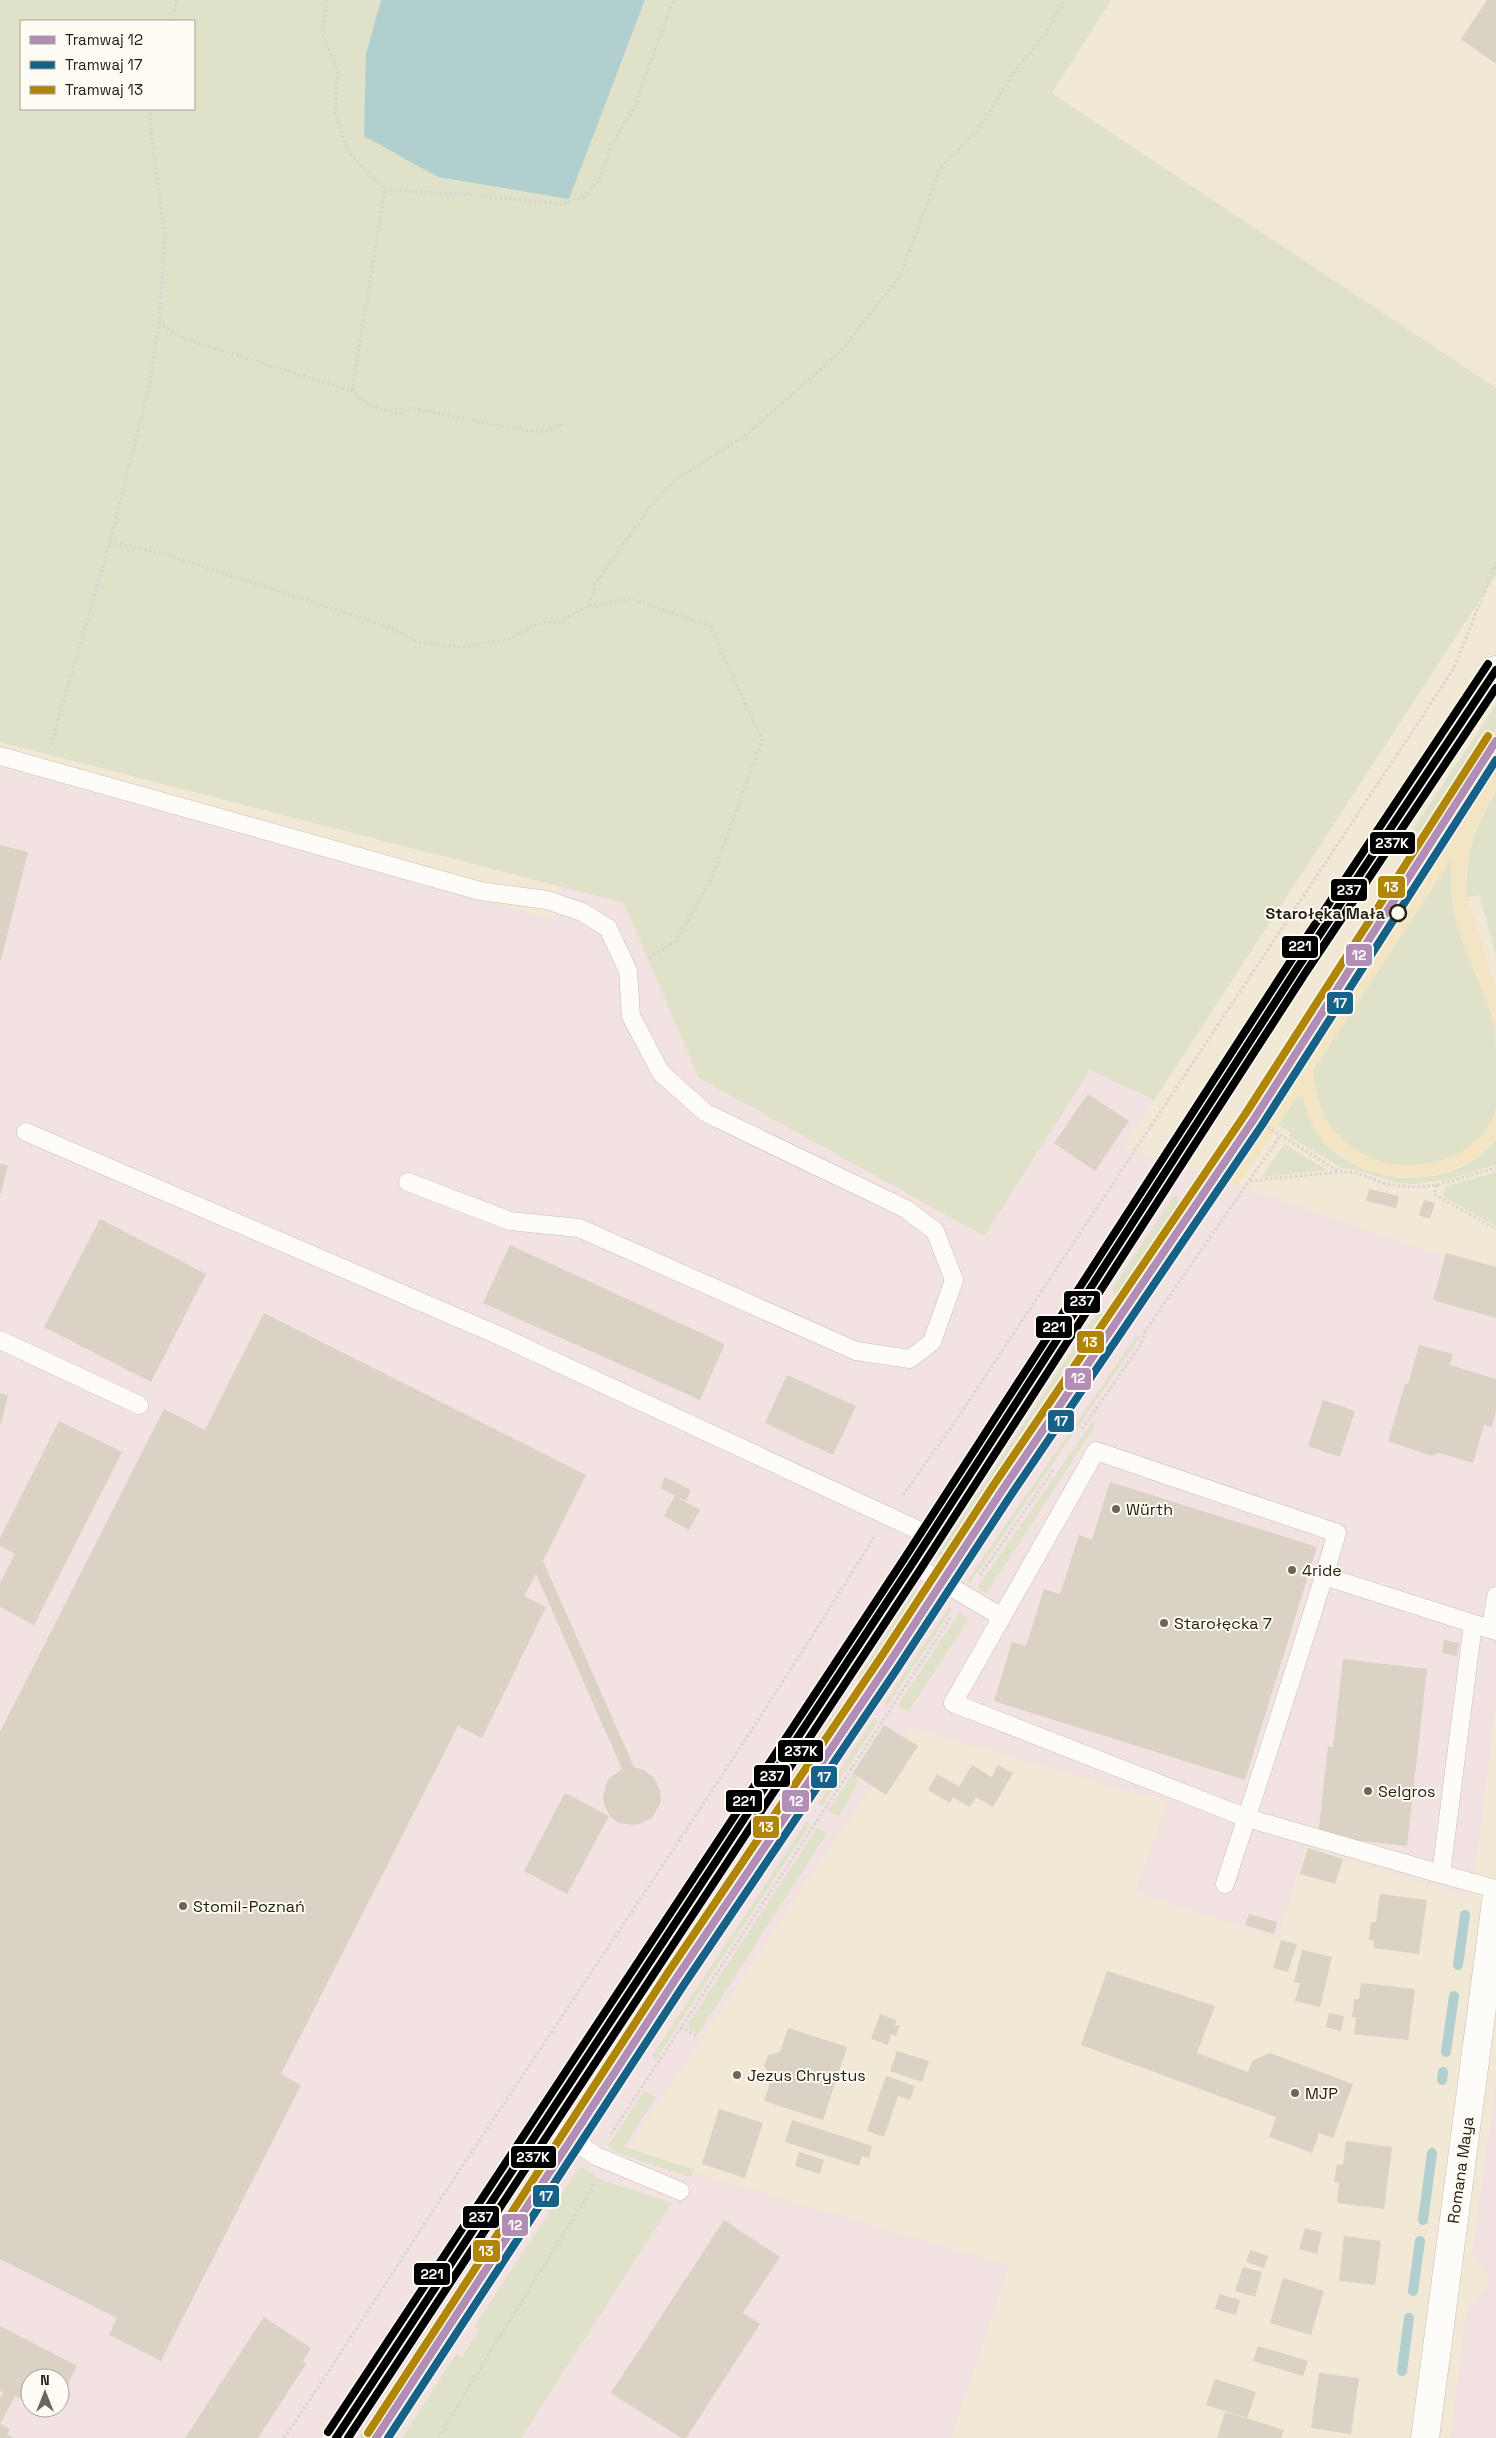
<svg xmlns="http://www.w3.org/2000/svg" width="1496" height="2438" viewBox="0 0 1496 2438" font-family="'Space Grotesk',sans-serif">
<style>
.built{fill:#f3e4c4}
.industrial{fill:#f2e2e1;fill-rule:evenodd}
.green{fill:#e0e1c9;fill-rule:evenodd}
.water{fill:#b0cfce}
.lines{fill:none;stroke-linecap:round;stroke-linejoin:round}
.stream{stroke:#b0cfce;stroke-width:10}
.building{fill:#dad2c4}
.service-casing{stroke:#c7c0b1;stroke-width:19}
.minor-casing{stroke:#c7c0b1;stroke-width:29}
.tertiary-casing{stroke:#c7c0b1;stroke-width:29}
.path{stroke:#d8d5d0;stroke-width:3;stroke-dasharray:2.5 2.5;stroke-linecap:butt}
.service{stroke:#fdfcf9;stroke-width:18}
.minor{stroke:#fdfcf9;stroke-width:28}
.tertiary{stroke:#fdfcf9;stroke-width:28}
.bus-1-casing{stroke:#fefbf4;stroke-width:11}
.bus-2-casing{stroke:#fefbf4;stroke-width:11}
.bus-3-casing{stroke:#fefbf4;stroke-width:11}
.bus-1{stroke:#000;stroke-width:8}
.bus-2{stroke:#000;stroke-width:8}
.bus-3{stroke:#000;stroke-width:8}
.tram-1-casing{stroke:#fefbf4;stroke-width:11}
.tram-2-casing{stroke:#fefbf4;stroke-width:11}
.tram-3-casing{stroke:#fefbf4;stroke-width:11}
.tram-1{stroke:#b28db5;stroke-width:8}
.tram-2{stroke:#166187;stroke-width:8}
.tram-3{stroke:#b18506;stroke-width:8}
.stop-dot{fill:#fefbf4;stroke:#262013;stroke-width:2.5}
.poi-dot{fill:#6d6657;stroke:#fefbf4;stroke-width:2}
.labels{text-anchor:middle;stroke-width:4;stroke-linejoin:round;paint-order:stroke}
.stop-label{font-size:16px;font-weight:bold;fill:#262013;stroke:#fefbf4;text-anchor:end}
.poi-label{font-size:16px;fill:#262013;stroke:#fefbf4;text-anchor:start}
.street-label{font-size:16px;fill:#262013;stroke:#fefbf4}
.line-badge{stroke:#fefbf4;stroke-width:2}
.badge-label{font-size:14px;text-anchor:middle;font-weight:bold;fill:#fff}
</style>
<rect width="100%" height="100%" fill="#f1e8d5"/>
<polygon class="built" points="1496,729 1496,792 1481,817 1471,843 1466,871 1467,897 1496,989 1496,1029 1456,921 1452,891 1451,861 1313,1071 1315,1094 1321,1111 1339,1136 1369,1157 1491,1119 1496,1108 1496,1140 1477,1157 1447,1172 1422,1177 1381,1175 1354,1164 1329,1147 1318,1135 1309,1118 1303,1097 1298,1096 1173,1284 366,2438 1239,1123"/>
<g class="industrial">
<path d="M1052 93 1496 388V575L1124 1147 1496 1274V1705L1472 1897 1305 1847 1278 1939 1135 1892 1167 1803 911 1727 626 2152 1009 2266 951 2438H0V767L551 919 685 537ZM30 2378H60V2408H30Z"/>
<polygon points="1496,2085 1496,2438 1450,2438 1467,2311 1491,2280 1472,2255"/>
</g>
<g class="green">
<path d="M0 0H381L366 54 569 199 645 0H1111L1052 93 1496 388V575L1154 1100 1090 1070 984 1236 699 1078 624 903 0 742ZM21 21H194V109H21Z"/>
<polygon points="1496,705 1496,729 1425,837 1413,829"/>
<path d="M1496 792V955L1479 895 1467 897C1465 855 1474 827 1496 792Z"/>
<path d="M1451 860C1451 880 1451 901 1456 921 1466 957 1485 991 1495 1027 1496 1039 1496 1054 1496 1065 1496 1079 1496 1094 1496 1107 1492 1130 1466 1153 1445 1159 1421 1167 1390 1168 1367 1156 1330 1136 1317 1112 1313 1071Z"/>
<polygon points="1340,968 1250,1107 1245,1104 1324,984"/>
<path d="M1298 1096 1303 1097C1307 1111 1311 1125 1319 1136 1359 1189 1454 1193 1496 1140V1165L1445 1180 1413 1184 1398 1183 1357 1170 1342 1168 1289 1136 1291 1133 1278 1125Z"/>
<polygon points="1235,1120 1239,1123 1120,1302 1115,1298 1112,1289 1174,1196 1183,1201"/>
<polygon points="1284,1144 1327,1170 1262,1177"/>
<polygon points="1496,1172 1496,1226 1443,1196 1447,1186"/>
<polygon points="1096,1314 1105,1314 1110,1317 941,1564 938,1554"/>
<polygon points="1137,1335 1140,1337 970,1583 967,1581"/>
<polygon points="1093,1421 1095,1426 986,1594 977,1588"/>
<polygon points="924,1590 860,1688 858,1678 914,1591"/>
<polygon points="949,1607 952,1609 887,1706 884,1704"/>
<polygon points="959,1613 969,1619 908,1712 898,1705"/>
<polygon points="851,1704 794,1789 791,1778 840,1705"/>
<polygon points="874,1718 878,1721 822,1806 818,1804"/>
<polygon points="853,1773 858,1777 854,1791 838,1817 828,1811"/>
<polygon points="783,1805 628,2041 624,2033 773,1806"/>
<polygon points="807,1821 811,1823 656,2059 652,2056"/>
<polygon points="817,1828 827,1833 698,2034 686,2027"/>
<polygon points="601,2069 610,2069 573,2124 571,2115"/>
<polygon points="644,2091 656,2097 624,2147 695,2170 690,2177 620,2154 608,2146"/>
<polygon points="555,2151 449,2311 448,2311 446,2303 546,2152"/>
<polygon points="580,2166 599,2179 672,2203 521,2438 402,2438 456,2354 462,2357 479,2330 474,2327"/>
<polygon points="431,2339 366,2438 358,2438 422,2340"/>
</g>
<polygon class="water" points="381,0 645,0 569,199 438,177 364,136 366,54"/>
<g class="lines">
<g class="stream">
<polyline points="1458,1965 1465,1915"/>
<polyline points="1446,2052 1454,1996"/>
<polyline points="1442,2080 1443,2072"/>
<polyline points="1423,2220 1432,2153"/>
<polyline points="1413,2291 1420,2241"/>
<polyline points="1402,2371 1409,2318"/>
</g>
</g>
<g class="building">
<polygon points="1487,0 1496,0 1496,64 1461,39"/>
<polygon points="0,845 28,852 1,960 0,960"/>
<polygon points="1088,1094 1129,1121 1095,1171 1054,1143"/>
<polygon points="0,1164 8,1165 1,1193 0,1193"/>
<polygon points="1369,1189 1399,1196 1396,1208 1366,1201"/>
<polygon points="1424,1200 1435,1203 1430,1219 1419,1215"/>
<polygon points="100,1219 206,1274 151,1382 44,1327"/>
<polygon points="510,1245 725,1344 700,1400 483,1303"/>
<polygon points="1446,1253 1496,1267 1496,1318 1433,1300"/>
<polygon points="264,1313 586,1475 543,1561 634,1767 644,1770 654,1778 660,1790 661,1802 652,1818 636,1825 619,1823 611,1817 605,1807 603,1798 606,1784 610,1778 622,1769 536,1574 524,1596 546,1607 482,1738 458,1726 281,2074 301,2085 161,2361 109,2335 117,2318 0,2259 0,1732 164,1409 205,1430"/>
<polygon points="1419,1345 1453,1354 1450,1365 1496,1379 1496,1411 1492,1427 1484,1425 1473,1463 1439,1453 1432,1456 1388,1441 1405,1384 1408,1384"/>
<polygon points="787,1375 856,1406 833,1455 765,1423"/>
<polygon points="0,1393 8,1395 1,1424 0,1423"/>
<polygon points="1323,1400 1355,1411 1340,1457 1308,1446"/>
<polygon points="59,1421 122,1452 34,1625 0,1607 0,1583 15,1554 0,1546 0,1538"/>
<polygon points="665,1477 691,1490 686,1501 660,1488"/>
<polygon points="1110,1482 1317,1547 1245,1780 994,1701 1012,1642 1026,1646 1044,1589 1060,1594 1079,1535 1092,1540"/>
<polygon points="675,1496 700,1510 689,1530 664,1516"/>
<polygon points="1444,1640 1459,1643 1457,1656 1442,1653"/>
<polygon points="1343,1659 1427,1669 1407,1846 1318,1836 1328,1746 1333,1747"/>
<polygon points="884,1725 918,1746 886,1795 853,1773"/>
<polygon points="972,1765 992,1777 998,1765 1013,1773 993,1807 976,1797 970,1807 953,1797 950,1803 928,1790 937,1774 959,1787"/>
<polygon points="565,1793 609,1816 567,1894 524,1871"/>
<polygon points="1308,1848 1343,1859 1335,1884 1300,1874"/>
<polygon points="1380,1894 1427,1900 1419,1954 1373,1948 1374,1941 1369,1940 1371,1922 1376,1922"/>
<polygon points="1249,1914 1277,1922 1274,1934 1245,1925"/>
<polygon points="1281,1940 1297,1944 1288,1972 1273,1968"/>
<polygon points="1302,1950 1332,1957 1320,2007 1295,2001 1300,1983 1294,1982"/>
<polygon points="1107,1971 1215,2006 1197,2053 1248,2072 1252,2061 1270,2053 1353,2084 1333,2138 1319,2133 1312,2153 1269,2137 1276,2117 1081,2045"/>
<polygon points="1361,1983 1415,1989 1408,2040 1354,2034 1356,2018 1352,2017 1354,1999 1359,1999"/>
<polygon points="1329,2013 1344,2016 1341,2031 1326,2027"/>
<polygon points="880,2014 896,2020 895,2025 900,2026 896,2036 891,2034 888,2045 871,2039"/>
<polygon points="788,2028 847,2047 823,2120 764,2101 772,2077 764,2066 768,2055 780,2052"/>
<polygon points="897,2051 929,2061 922,2082 890,2071"/>
<polygon points="886,2076 915,2086 910,2100 898,2096 884,2137 867,2131"/>
<polygon points="719,2109 763,2123 745,2178 702,2164"/>
<polygon points="792,2120 872,2146 869,2158 862,2156 859,2166 785,2142"/>
<polygon points="1346,2141 1392,2147 1384,2209 1337,2203 1339,2183 1334,2182 1337,2164 1343,2165"/>
<polygon points="799,2152 824,2160 820,2174 795,2166"/>
<polygon points="724,2220 780,2257 743,2313 760,2324 686,2438 681,2438 611,2393"/>
<polygon points="1305,2228 1322,2232 1317,2254 1299,2249"/>
<polygon points="1344,2236 1381,2241 1375,2285 1339,2281"/>
<polygon points="1250,2250 1268,2256 1264,2268 1246,2262"/>
<polygon points="1243,2267 1262,2272 1255,2297 1235,2291"/>
<polygon points="1283,2278 1324,2291 1311,2335 1270,2323"/>
<polygon points="1219,2294 1240,2300 1236,2315 1215,2309"/>
<polygon points="264,2317 311,2348 303,2361 306,2364 258,2438 185,2438"/>
<polygon points="0,2326 77,2366 60,2399 60,2378 30,2378 30,2404 15,2396 0,2424 10,2429 7,2434 13,2438 0,2438 0,2398 3,2392 0,2391"/>
<polygon points="1258,2346 1308,2361 1303,2376 1253,2361"/>
<polygon points="1319,2373 1359,2378 1351,2434 1311,2428"/>
<polygon points="1215,2379 1256,2392 1247,2418 1206,2405"/>
<polygon points="38,2408 55,2408 52,2415"/>
<polygon points="1225,2412 1284,2430 1281,2438 1217,2438"/>
</g>
<g class="lines">
<defs>
<g id="service">
<polyline points="0,756 480,891 547,900 582,912 608,928 628,971 631,1016 661,1073 706,1113 906,1209 935,1231 954,1280 932,1342 910,1359 856,1351 579,1228 510,1221 408,1182"/>
<polyline points="26,1132 500,1336 931,1536"/>
<polyline points="0,1340 139,1405"/>
<polyline points="912,1564 1002,1617"/>
<polyline points="1324,1576 1496,1631"/>
<polyline points="1473,1624 1441,1874 1496,1889"/>
<polyline points="1491,1629 1496,1596"/>
<path d="M1225 1884C1263 1767 1302 1650 1337 1533L1096 1451 953 1703 1247 1818 1441 1874"/>
<polyline points="544,2120 596,2156 680,2191"/>
</g>
<polyline id="minor" points="1425,2438 1496,1902"/>
<polyline id="tertiary" points="336,2438 912,1564 1298,967 1496,670"/>
</defs>
<use href="#service" class="service-casing"/>
<use href="#minor" class="minor-casing"/>
<use href="#tertiary" class="tertiary-casing"/>
<g class="path">
<polyline points="326,0 323,35 338,71 335,114 349,153 385,190 461,194 561,204 584,197 599,180 612,144 634,108 673,0"/>
<polyline points="171,21 177,0"/>
<polyline points="159,322 182,338 352,391 369,405 399,414 410,408 528,431 548,431 564,423"/>
<polyline points="352,391 385,190"/>
<polyline points="110,542 161,553 386,626 421,643 466,647 511,638 537,624 559,621 589,606 595,584 653,503 674,481 746,435 839,353 900,276 941,167 979,129 1013,73 1045,34 1065,0"/>
<polyline points="589,606 631,599 710,626 762,740 711,880 676,941 649,958"/>
<polyline points="51,745 110,542 150,383 159,322 165,236 150,124 151,109"/>
<polyline points="1242,1111 1338,1171 1357,1173 1383,1183 1399,1186 1420,1187 1437,1185 1496,1168"/>
<polyline points="1250,1181 1337,1172"/>
<polyline points="1437,1185 1434,1194 1496,1229"/>
<polyline points="1082,1429 1139,1347 1146,1330 1280,1136"/>
<polyline points="903,1495 955,1422 1453,670 1496,563"/>
<polyline points="980,1575 1054,1469"/>
<polyline points="681,2027 696,2036"/>
<polyline points="611,2134 951,1617"/>
<path d="M284 2438C350 2341 412 2241 477 2144 611 1942 747 1743 874 1537"/>
<polyline points="439,2438 488,2355 587,2197 593,2183"/>
</g>
<use href="#service" class="service"/>
<use href="#minor" class="minor"/>
<use href="#tertiary" class="tertiary"/>
<defs>
<polyline id="bus-1" points="336,2438 912,1564 1298,967 1496,670"/>
<polyline id="bus-2" points="348,2438 920,1570 1306,972 1496,688"/>
<polyline id="bus-3" points="328,2432 904,1559 1290,962 1488,664"/>
</defs>
<use href="#bus-1" class="bus-1-casing"/>
<use href="#bus-2" class="bus-2-casing"/>
<use href="#bus-3" class="bus-3-casing"/>
<use href="#bus-1" class="bus-1"/>
<use href="#bus-2" class="bus-2"/>
<use href="#bus-3" class="bus-3"/>
<defs>
<polyline id="tram-1" points="376,2438 677,1977 889,1663 1001,1492 1254,1119 1496,741"/>
<polyline id="tram-2" points="388,2438 685,1983 897,1669 1009,1498 1262,1125 1496,760"/>
<polyline id="tram-3" points="368,2433 669,1971 881,1657 993,1486 1246,1113 1488,736"/>
</defs>
<use href="#tram-1" class="tram-1-casing"/>
<use href="#tram-2" class="tram-2-casing"/>
<use href="#tram-3" class="tram-3-casing"/>
<use href="#tram-1" class="tram-1"/>
<use href="#tram-2" class="tram-2"/>
<use href="#tram-3" class="tram-3"/>
</g>
<circle class="stop-dot" cx="1398" cy="913" r="8"/>
<g class="poi-dot">
<circle cx="1116" cy="1509" r="5"/>
<circle cx="1292" cy="1570" r="5"/>
<circle cx="1164" cy="1623" r="5"/>
<circle cx="1368" cy="1791" r="5"/>
<circle cx="183" cy="1906" r="5"/>
<circle cx="737" cy="2075" r="5"/>
<circle cx="1295" cy="2093" r="5"/>
</g>
<g class="labels">
<g class="stop-label">
<text x="1385" y="919">Starołęka Mała</text>
</g>
<g class="poi-label">
<text x="1126" y="1515">Würth</text>
<text x="1302" y="1576">4ride</text>
<text x="1174" y="1629">Starołęcka 7</text>
<text x="1378" y="1797">Selgros</text>
<text x="193" y="1912">Stomil-Poznań</text>
<text x="747" y="2081">Jezus Chrystus</text>
<text x="1305" y="2099">MJP</text>
</g>
<g class="street-label">
<text transform="translate(1460 2170) rotate(-82)" y="6">Romana Maya</text>
</g>
</g>
<g class="line-badge">
<rect x="1369" y="831" width="47" height="24" rx="5" fill="#000"/>
<rect x="1377" y="875" width="29" height="24" rx="5" fill="#b18506"/>
<rect x="1330" y="878" width="38" height="24" rx="5" fill="#000"/>
<rect x="1281" y="935" width="38" height="24" rx="5" fill="#000"/>
<rect x="1345" y="943" width="28" height="24" rx="5" fill="#b28db5"/>
<rect x="1326" y="991" width="28" height="24" rx="5" fill="#166187"/>
<rect x="1063" y="1290" width="38" height="24" rx="5" fill="#000"/>
<rect x="1035" y="1315" width="38" height="24" rx="5" fill="#000"/>
<rect x="1076" y="1330" width="29" height="24" rx="5" fill="#b18506"/>
<rect x="1064" y="1367" width="28" height="24" rx="5" fill="#b28db5"/>
<rect x="1047" y="1409" width="28" height="24" rx="5" fill="#166187"/>
<rect x="777" y="1739" width="47" height="24" rx="5" fill="#000"/>
<rect x="753" y="1764" width="38" height="24" rx="5" fill="#000"/>
<rect x="810" y="1765" width="28" height="24" rx="5" fill="#166187"/>
<rect x="781" y="1789" width="29" height="24" rx="5" fill="#b28db5"/>
<rect x="725" y="1789" width="38" height="24" rx="5" fill="#000"/>
<rect x="752" y="1815" width="28" height="24" rx="5" fill="#b18506"/>
<rect x="510" y="2145" width="47" height="24" rx="5" fill="#000"/>
<rect x="532" y="2184" width="28" height="24" rx="5" fill="#166187"/>
<rect x="462" y="2205" width="38" height="24" rx="5" fill="#000"/>
<rect x="501" y="2213" width="28" height="24" rx="5" fill="#b28db5"/>
<rect x="472" y="2239" width="29" height="24" rx="5" fill="#b18506"/>
<rect x="413" y="2262" width="38" height="24" rx="5" fill="#000"/>
</g>
<g class="badge-label">
<text x="1392" y="848">237K</text>
<text x="1391" y="892">13</text>
<text x="1349" y="895">237</text>
<text x="1300" y="951">221</text>
<text x="1359" y="960">12</text>
<text x="1340" y="1008">17</text>
<text x="1082" y="1306">237</text>
<text x="1054" y="1332">221</text>
<text x="1090" y="1347">13</text>
<text x="1078" y="1383">12</text>
<text x="1061" y="1426">17</text>
<text x="801" y="1756">237K</text>
<text x="772" y="1781">237</text>
<text x="824" y="1782">17</text>
<text x="796" y="1806">12</text>
<text x="744" y="1806">221</text>
<text x="766" y="1832">13</text>
<text x="533" y="2162">237K</text>
<text x="546" y="2201">17</text>
<text x="481" y="2222">237</text>
<text x="515" y="2230">12</text>
<text x="486" y="2256">13</text>
<text x="432" y="2279">221</text>
</g>
<rect x="20" y="20" width="175" height="90" fill="#fefbf4" stroke="#a8a39a"/>
<rect x="30" y="36" width="25" height="8" fill="#b28db5" stroke="#a8a39a"/>
<text x="65" y="45" font-size="15" fill="#262013">Tramwaj 12</text>
<rect x="30" y="61" width="25" height="8" fill="#166187" stroke="#a8a39a"/>
<text x="65" y="70" font-size="15" fill="#262013">Tramwaj 17</text>
<rect x="30" y="86" width="25" height="8" fill="#b18506" stroke="#a8a39a"/>
<text x="65" y="95" font-size="15" fill="#262013">Tramwaj 13</text>
<g transform="translate(45 2393)"><circle r="24" fill="#fefbf4" stroke="#a8a39a"/>
<path d="M0-4L9 19L0 12L-9 19Z" fill="#6d6657"/>
<text y="-8" font-size="14" font-weight="bold" text-anchor="middle" fill="#262013">N</text>
</g>
</svg>
